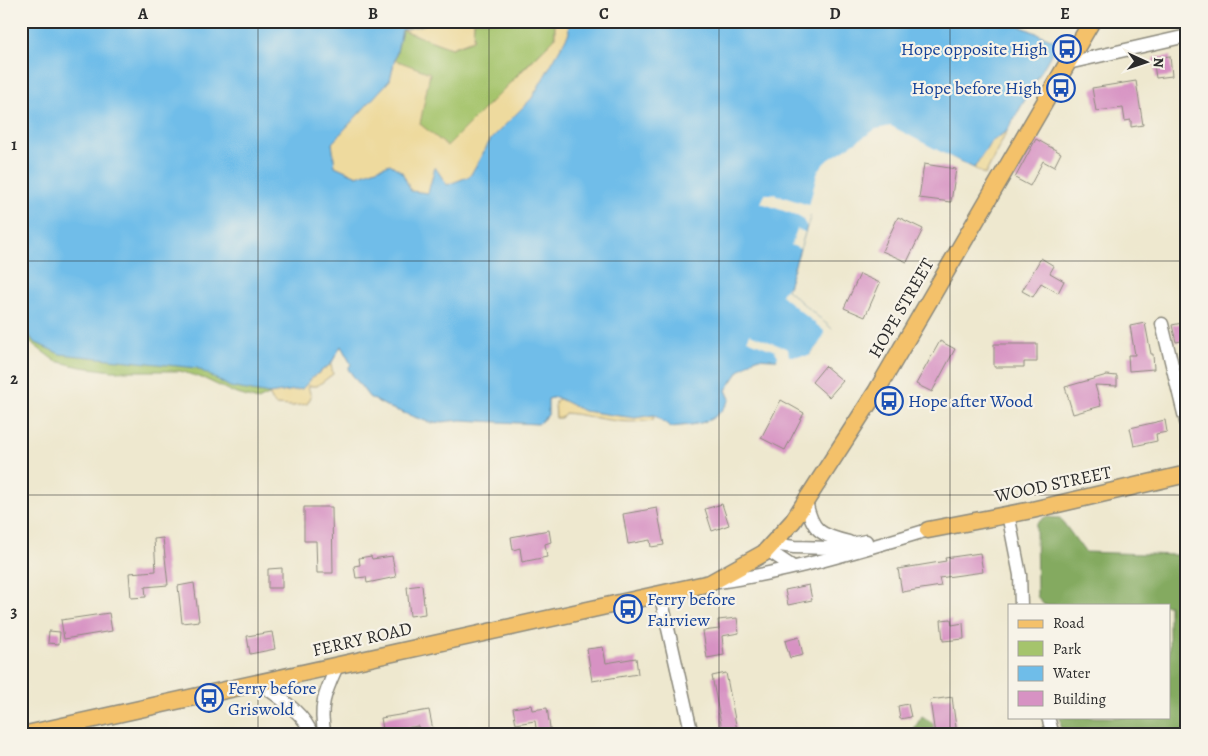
<svg xmlns="http://www.w3.org/2000/svg" width="1208" height="756" viewBox="0 0 1208 756" font-family="Alegreya,serif">
<style>
.green{fill:#a5c46c;stroke:#68784c}
.forest{fill:#84aa60;stroke:#586a46}
.sand{fill:#eeda9e;stroke:#8c8264}
.water{fill:#6fbde9;stroke:#4d748a}
.pier{fill:#eee8cf}
.building{fill:#d792c3}
.lines{fill:none;stroke-linecap:round;stroke-linejoin:round}
.minor-casing{stroke:#8c8a7d;stroke-width:15}
.major-casing{stroke:#8c8a7d;stroke-width:19}
.minor{stroke:#fff;stroke-width:12}
.major{stroke:#f4c16a;stroke-width:16}
.grid{fill:none;stroke:#2b2b2b;stroke-width:1;stroke-opacity:0.55}
.labels{text-anchor:middle;stroke-width:4.5;stroke-linejoin:round;paint-order:stroke}
.transit-label{font-size:18px;fill:#164399;stroke:#f7f3e8;text-anchor:start}
.street-label{font-size:18px;fill:#2b2b2b;stroke:#f7f3e8}
.neatline{fill:none;stroke:#2b2b2b;stroke-width:2}
.grid-label{font-size:16px;text-anchor:middle;font-weight:bold;fill:#2b2b2b}
</style>
<rect width="100%" height="100%" fill="#f7f3e8"/>
<filter id="ink" filterUnits="userSpaceOnUse"><feTurbulence type="fractalNoise" baseFrequency=".02" numOctaves="2"/><feDisplacementMap in="SourceGraphic" scale="10" xChannelSelector="R" yChannelSelector="G"/><feConvolveMatrix kernelMatrix="1 2 1 2 8 2 1 2 1" color-interpolation-filters="sRGB"/></filter>
<filter id="wash" filterUnits="userSpaceOnUse"><feTurbulence type="fractalNoise" baseFrequency=".0096" numOctaves="4" result="noise"/><feDisplacementMap in="SourceGraphic" scale="20" xChannelSelector="R" yChannelSelector="G"/><feGaussianBlur stdDeviation="1.12" result="paint"/><feColorMatrix in="noise" values="0 0 0 0 0 0 0 0 0 0 0 0 0 0 0 0 0 1.4 0 .05"/><feComposite in="paint" operator="in"/></filter>
<g filter="url(#wash)">
<rect width="100%" height="100%" fill="#eee8cf"/>
<g class="green">
<polygon points="474,21 555,21 555,38 511,81 477,139 447,147 350,123 390,80 402,30 451,48 473,40"/>
<polygon points="24,328 173,357 275,392 258,400 234,393 205,379 180,371 113,371 81,367 55,361 30,342"/>
</g>
<g class="forest">
<polygon points="1045,517 1060,518 1085,552 1177,555 1187,557 1187,735 1062,735 1060,717 1169,717 1169,605 1044,605 1037,596 1036,524"/>
<polygon points="922,716 941,728 943,735 910,735"/>
</g>
<g class="sand">
<polygon points="395,21 474,21 473,40 451,48 402,30 395,60 430,73 420,124 447,146 555,38 555,21 581,21 459,215 357,176 334,166 332,143"/>
<polygon points="995,130 1007,131 985,175 974,168"/>
<polygon points="331,364 333,374 317,386 308,386 311,397 307,404 293,406 275,405 269,394 313,377"/>
<path d="M570 391 654 415 653 420C619 426 597 416 565 413L561 418H556L555 402Z"/>
</g>
<path class="water" d="M21 21H439L402 30 390 80 332 143 335 166 357 176 390 164 402 172 411 191 428 193 435 167 447 185 470 176 491 139 532 98 569 33 568 21H1018L1017 25 1058 42 1007 131 991 142 974 168 889 129 825 169 787 290 832 329 805 361 756 358 739 371 726 390 730 399C715 425 698 424 671 427L654 415 635 418 584 411 556 397 548 399V415L538 424 461 420 431 423 390 408 369 397 348 369 351 364 341 346 331 364 313 377 302 389 269 394 230 387 197 368 60 354 34 342 24 328H21Z"/>
<g class="pier">
<polygon points="891,126 976,170 972,171 889,132 827,171 815,213 813,217 810,216 807,227 801,217 761,203 765,194 774,194 809,205 818,171 825,162 876,129"/>
<polygon points="797,229 805,232 800,249 791,245"/>
<polygon points="788,287 787,290 832,329 832,334 814,358 805,364 777,362 777,359 778,356 775,351 747,340 750,334 788,349 789,356 809,356 818,345 823,337 824,331 781,295 783,291"/>
</g>
<g id="blocks">
<g class="building">
<polygon points="1170,56 1172,76 1156,78 1153,58"/>
<polygon points="1136,81 1143,125 1131,127 1131,120 1125,121 1123,108 1096,111 1092,88"/>
<polygon points="1036,139 1061,153 1054,167 1043,161 1030,186 1015,178"/>
<polygon points="924,164 956,169 951,202 919,198"/>
<polygon points="898,217 923,229 907,262 882,251"/>
<polygon points="1041,258 1054,266 1050,273 1064,281 1058,293 1041,283 1033,297 1022,291"/>
<polygon points="860,274 880,283 865,317 844,308"/>
<polygon points="1187,322 1187,340 1176,342 1172,325"/>
<polygon points="1145,323 1151,354 1153,354 1154,369 1129,371 1128,355 1135,355 1130,326"/>
<polygon points="940,341 955,349 932,392 916,384"/>
<polygon points="994,344 1037,344 1037,362 1024,362 1024,367 994,367"/>
<polygon points="825,366 843,381 829,397 812,382"/>
<polygon points="1107,375 1117,376 1117,386 1095,385 1101,406 1073,414 1065,387"/>
<polygon points="781,400 804,413 785,450 761,438"/>
<polygon points="1165,420 1167,432 1156,434 1157,441 1134,446 1130,428"/>
<polygon points="722,504 729,525 712,531 705,509"/>
<polygon points="304,507 332,507 333,573 317,573 316,541 304,541"/>
<polygon points="657,508 664,545 651,547 650,540 628,544 623,514"/>
<polygon points="549,530 551,542 545,544 547,557 522,562 520,548 513,550 511,537"/>
<polygon points="163,538 168,585 145,587 146,597 131,598 129,573 156,571 154,539"/>
<polygon points="980,553 983,572 939,578 941,586 902,592 898,569 946,561 945,558"/>
<polygon points="371,556 372,559 392,556 396,577 367,583 366,577 356,578 354,566 360,565 359,558"/>
<polygon points="282,568 282,588 268,588 268,569"/>
<polygon points="194,583 199,621 182,623 178,586"/>
<polygon points="422,585 425,614 410,616 407,587"/>
<polygon points="809,585 812,600 788,605 785,590"/>
<polygon points="109,613 112,631 64,639 61,620"/>
<polygon points="737,618 739,633 722,636 724,655 707,658 703,631 719,629 718,620"/>
<polygon points="951,619 952,625 963,623 964,639 943,641 941,620"/>
<polygon points="49,631 60,632 59,644 48,643"/>
<polygon points="272,632 275,649 250,654 247,636"/>
<polygon points="799,637 803,655 790,658 785,641"/>
<polygon points="603,647 606,663 636,658 638,674 592,681 587,649"/>
<polygon points="726,673 738,735 723,735 712,676"/>
<polygon points="952,697 957,735 935,735 930,700"/>
<polygon points="908,704 911,717 900,719 898,706"/>
<polygon points="531,705 532,710 547,708 551,735 537,735 535,721 516,724 513,708"/>
<polygon points="429,710 434,735 419,735 418,726 394,730 395,735 384,735 381,718"/>
</g>
</g>
</g>
<g filter="url(#ink)">
<use href="#blocks" fill-opacity="0" stroke="#8c8a7d" stroke-width="1"/>
<g class="lines">
<defs>
<g id="minor">
<polyline points="1068,63 1187,36"/>
<polyline points="1162,324 1187,426"/>
<path d="M806 501C812 531 820 535 849 542"/>
<polyline points="1008,514 1020,575 1021,605"/>
<polyline points="772,544 794,547 832,548 866,541"/>
<polyline points="766,549 793,567"/>
<path d="M718 582C789 572 859 551 928 530"/>
<polyline points="660,593 692,735"/>
<path d="M258 682C277 696 304 712 312 735"/>
<polyline points="1048,717 1053,735"/>
<path d="M325 735C318 705 326 691 338 664"/>
</g>
<g id="major">
<polyline points="928,530 1032,510 1187,474"/>
<polyline points="22,735 710,583 764,553 793,521 876,392 1092,21"/>
</g>
</defs>
<use href="#minor" class="minor-casing"/>
<use href="#major" class="major-casing"/>
<use href="#minor" class="minor"/>
<use href="#major" class="major"/>
</g>
</g>
<path class="grid" d="M258 21V735M489 21V735M719 21V735M950 21V735M21 261H1187M21 495H1187"/>
<defs>
<symbol id="bus-ring" viewBox="-11 -11 22 22"><circle r="9.5" fill="#f7f3e8" stroke="#1a4fb4" stroke-width="1.5"/><path d="M-5-6H5V4H4V6H2V4H-2V6H-4V4H-5ZM-3.5-4V0h7V-4ZM-3.5 1.2v1.5H-2V1.2ZM2 1.2v1.5H3.5V1.2Z" fill="#1a4fb4"/></symbol>
</defs>
<g fill-rule="evenodd">
<use href="#bus-ring" x="1051" y="33" width="32" height="32"/>
<use href="#bus-ring" x="1045" y="72" width="32" height="32"/>
<use href="#bus-ring" x="873" y="385" width="32" height="32"/>
<use href="#bus-ring" x="612" y="593" width="32" height="32"/>
<use href="#bus-ring" x="193" y="682" width="32" height="32"/>
</g>
<g class="labels">
<g class="transit-label">
<text x="1048" y="55" text-anchor="end">Hope opposite High</text>
<text x="1042" y="94" text-anchor="end">Hope before High</text>
<text x="908" y="407">Hope after Wood</text>
<text x="647" y="605">Ferry before<tspan x="647" dy="21">Fairview</tspan></text>
<text x="228" y="694">Ferry before<tspan x="228" dy="21">Griswold</tspan></text>
</g>
<g class="street-label">
<text transform="translate(901 308) rotate(-60)" y="6">HOPE STREET</text>
<text transform="translate(1053 484) rotate(-12)" y="6">WOOD STREET</text>
<text transform="translate(362 639) rotate(-13)" y="6">FERRY ROAD</text>
</g>
</g>
<rect width="1208" height="756" fill="none" stroke="#f7f3e8" stroke-width="55"/>
<rect x="1008" y="604" width="162" height="115" fill="#f7f3e8" stroke="#a5a39c"/>
<rect x="1018" y="620" width="25" height="8" fill="#f4c16a" stroke="#a5a39c"/>
<text x="1053" y="628" font-size="15" fill="#2b2b2b">Road</text>
<rect x="1018" y="641" width="25" height="15" fill="#a5c46c" stroke="#a5a39c"/>
<text x="1053" y="654" font-size="15" fill="#2b2b2b">Park</text>
<rect x="1018" y="666" width="25" height="15" fill="#6fbde9" stroke="#a5a39c"/>
<text x="1053" y="678" font-size="15" fill="#2b2b2b">Water</text>
<rect x="1018" y="691" width="25" height="15" fill="#d792c3" stroke="#a5a39c"/>
<text x="1053" y="704" font-size="15" fill="#2b2b2b">Building</text>
<g transform="translate(1146 62) rotate(93)" stroke="#f7f3e8" stroke-width="4" paint-order="stroke">
<path d="M0-4L9 19L0 12L-9 19Z" fill="#2b2b2b"/>
<text y="-8" font-size="14" font-weight="bold" text-anchor="middle" fill="#2b2b2b">N</text>
</g>
<rect x="28" y="28" width="1152" height="700" class="neatline"/>
<g class="grid-label">
<text x="143" y="19">A</text>
<text x="373" y="19">B</text>
<text x="604" y="19">C</text>
<text x="835" y="19">D</text>
<text x="1065" y="19">E</text>
<text x="14" y="150">1</text>
<text x="14" y="384">2</text>
<text x="14" y="617">3</text>
</g>
</svg>
